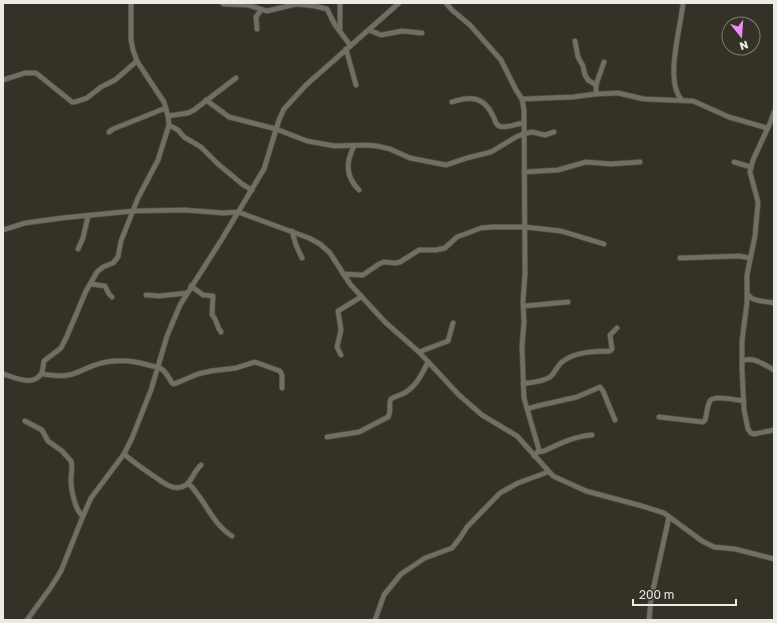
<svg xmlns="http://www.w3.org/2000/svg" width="777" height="623" viewBox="0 0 777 623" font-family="'Golos Text',sans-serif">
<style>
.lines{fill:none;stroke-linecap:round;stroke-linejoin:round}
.minor-casing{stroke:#515047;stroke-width:6}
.minor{stroke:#716f63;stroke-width:4.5}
</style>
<rect width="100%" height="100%" fill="#343227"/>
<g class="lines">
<defs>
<g id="minor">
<polyline points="446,3 452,10 470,25 501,60 516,90 522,99 524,110 525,274 523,301 524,322 522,347 524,398 539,450 534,456"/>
<polyline points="223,4 248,5 267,11 296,4 315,6 327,9 335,25 350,45"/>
<polyline points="257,29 256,17 261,10"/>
<polyline points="369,30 381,35 402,31 422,33"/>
<polyline points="340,31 340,3"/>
<polyline points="575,41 578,57 583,66 585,75 588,80 596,85"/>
<polyline points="346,49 356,85"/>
<polyline points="3,80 25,73 36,73 72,102 75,102 87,98 101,87 115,80 137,61"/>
<polyline points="596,94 596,85 604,62"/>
<polyline points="522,99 573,97 596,94 618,93 644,99 693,101 729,117 767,128"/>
<polyline points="206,100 229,117 276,129 307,141 335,146 366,145 377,146 390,149 410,158 446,165 467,158 491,152 516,137 523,134 532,132 545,135 554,132"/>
<path d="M682 100C664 82 681 27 683 3"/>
<path d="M452 102C470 96 484 96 493 116 495 119 495 124 499 126 505 129 517 124 523 123"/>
<polyline points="774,112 771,121 753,160 750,172 758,202 755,236 747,275 747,302 742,341 742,369 744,410 748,429 751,433 754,434 774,430"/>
<polyline points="168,116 188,113 194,110 236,78"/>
<polyline points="169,125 178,130 184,137 201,147 218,164 242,184 252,190"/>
<polyline points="109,132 113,129 166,108"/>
<path d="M354 146C346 162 345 176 359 190"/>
<polyline points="734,162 751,167"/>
<polyline points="524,172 558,170 586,162 611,164 640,162"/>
<polyline points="3,230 25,223 62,218 133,211 185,210 223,213 238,212 309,238 320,244 330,253 350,284 385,322 419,352 459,395 482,415 517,436 553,476 586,491 642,506 664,513 702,541 714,547 735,549 774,559"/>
<polyline points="292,231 296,245 302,258"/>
<polyline points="78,249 83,238 88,216"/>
<polyline points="680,258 739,256 750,258"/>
<polyline points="343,274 363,275 379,264 384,262 395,263 400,262 419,250 436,250 445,248 457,237 481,228 493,227 525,227 561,231 604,244"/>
<polyline points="91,284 105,286 109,294 112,297"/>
<path d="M191 286 203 295 213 296 212 315C217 319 216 326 221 332"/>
<path d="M747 293C751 302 765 301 774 303"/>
<polyline points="146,295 159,296 187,293"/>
<polyline points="524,306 568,302"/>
<polyline points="419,352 448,341 453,323"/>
<polyline points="341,355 337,347 341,330 338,311 361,297"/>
<path d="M742 361C753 356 765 365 774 370"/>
<path d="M3 374C14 377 32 387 41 374 43 371 43 365 44 361L61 348 67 336 86 291 97 272 103 267 113 263 118 257 121 241 138 198 158 160 169 125 168 116 164 102 146 75 137 61 133 50 131 40V3"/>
<path d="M42 374C51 375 60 377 69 375 78 373 86 368 95 365 114 358 133 360 152 366 154 367 156 366 158 367 165 369 169 378 172 383L174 384 198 374 211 371 236 368 255 362 280 371 282 375V388"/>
<path d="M523 384C531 382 543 382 550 377 555 373 557 366 562 362 576 351 593 352 610 351L612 349 610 335 617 328"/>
<polyline points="527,409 537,406 577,397 600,387 603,391 615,420"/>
<path d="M659 417 703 422 705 420C707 414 707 406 710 401 713 395 737 400 744 401"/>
<path d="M25 421 42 430 48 441 62 451 71 461C73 467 71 474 71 480 71 489 75 511 83 516"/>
<path d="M327 437 359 432 388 417C392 411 388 402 391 399 395 396 402 395 406 392 417 385 422 374 428 362"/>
<path d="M538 452 544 451C559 444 575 436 592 435"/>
<path d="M124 454C133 462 142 468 152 475 162 481 173 493 186 485 191 482 195 470 201 465"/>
<path d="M188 483C205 499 212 524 232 536"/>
<polyline points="27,620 51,587 61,571 83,516 91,498 124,454 132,438 151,390 167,336 180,305 222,239 264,169 279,120 284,109 306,85 399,3"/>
<polyline points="375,620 384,595 401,574 425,558 452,548 460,538 467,527 500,493 518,483 548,472"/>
<polyline points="649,620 651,599 669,517"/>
</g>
</defs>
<use href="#minor" class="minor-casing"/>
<use href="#minor" class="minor"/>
</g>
<rect width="777" height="623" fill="none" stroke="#ebeae3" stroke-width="8"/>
<g transform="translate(741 36) rotate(163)"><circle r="19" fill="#343227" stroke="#7d7c72"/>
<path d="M0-3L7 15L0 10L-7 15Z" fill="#ee8cf8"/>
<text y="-6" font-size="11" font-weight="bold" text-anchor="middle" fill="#ebeae3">N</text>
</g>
<path d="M633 599v6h103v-6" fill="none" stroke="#ebeae3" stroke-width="2"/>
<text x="639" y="599" font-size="12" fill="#ebeae3" stroke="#343227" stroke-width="3" paint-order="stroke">200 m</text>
</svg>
